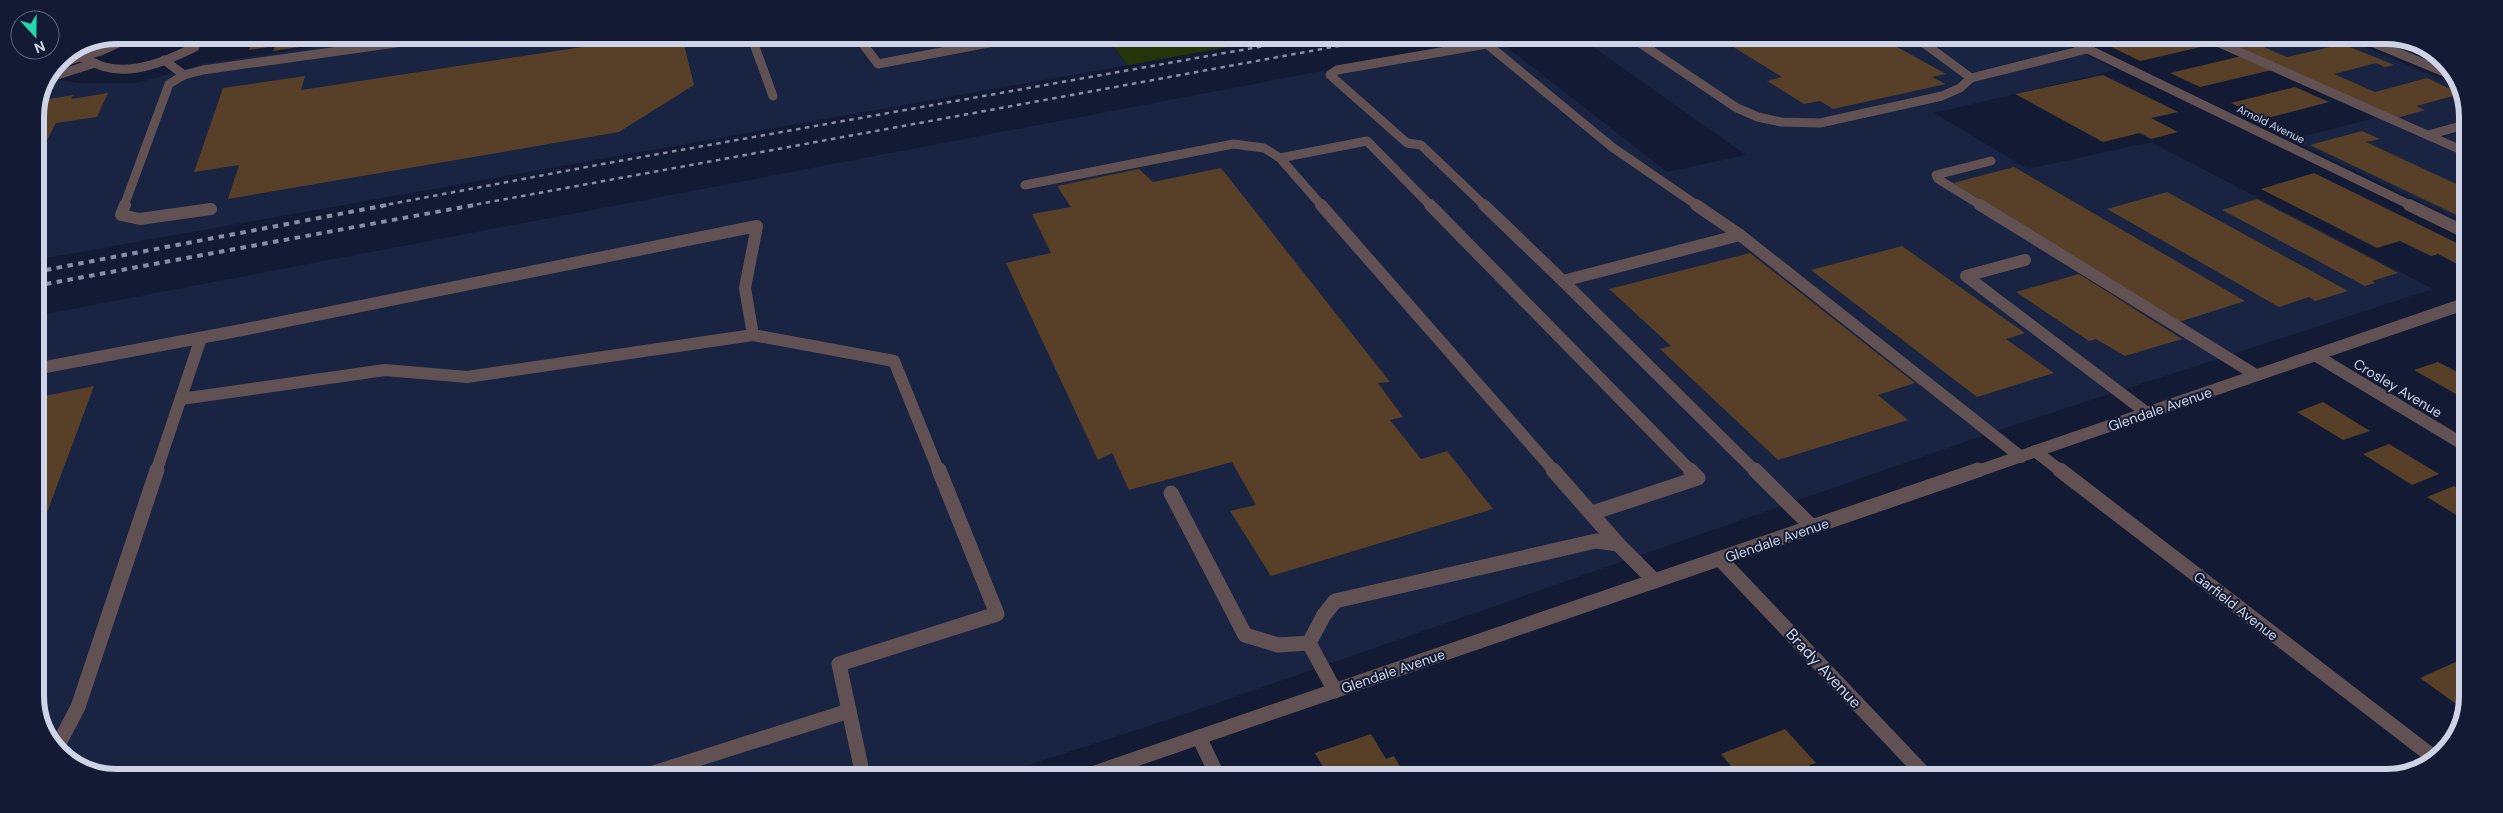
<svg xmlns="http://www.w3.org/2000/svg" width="2503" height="813" viewBox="0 0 2503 813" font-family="'DM Sans',sans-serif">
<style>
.built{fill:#192342}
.green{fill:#253509}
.building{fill:#583f28}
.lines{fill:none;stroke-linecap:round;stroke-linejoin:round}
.minor-far2{stroke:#625153;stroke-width:9}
.minor-far1{stroke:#625153;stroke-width:12}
.minor{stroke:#625153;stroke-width:15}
.rail-far1{stroke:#888fa3;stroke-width:2.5;stroke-dasharray:4.5 4.5;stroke-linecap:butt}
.rail{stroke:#888fa3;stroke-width:4;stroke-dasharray:5.5 5.5;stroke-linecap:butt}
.labels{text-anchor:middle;stroke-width:4;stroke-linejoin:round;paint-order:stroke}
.far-street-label{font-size:11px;fill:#ced4e5;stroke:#131b34}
.street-label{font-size:14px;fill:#ced4e5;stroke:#131b34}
.near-street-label{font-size:16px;fill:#ced4e5;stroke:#131b34}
.rim{fill:none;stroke:#ced4e5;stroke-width:6}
</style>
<rect width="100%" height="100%" fill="#131b34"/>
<g class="built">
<polygon points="396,35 1105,36 1128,65 35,260 35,116 50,79 78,83 137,83 207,63"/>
<polygon points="1579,37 2049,37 2117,70 1934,113 2028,169 2151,142 2433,289 2002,429 1194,711 995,776 95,775 52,746 35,702 35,316 1495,38 1667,172 1746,155"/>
<polygon points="2213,38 2343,38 2458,86 2468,111 2468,143 2457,146"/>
<polygon points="2378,117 2468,157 2467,224 2291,140"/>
</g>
<polygon class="green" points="1105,36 1288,36 1128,65"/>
<g class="building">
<polygon points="254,35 372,35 372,36 273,51 275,46 249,50"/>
<polygon points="654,36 682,36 694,85 619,132 228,199 239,165 194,172 223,88 305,76 301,90"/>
<polygon points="1717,37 1879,37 1946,74 1932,77 1946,84 1833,109 1820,101 1804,104 1767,81 1782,77"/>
<polygon points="1960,37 1998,37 1998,38 1972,44"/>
<polygon points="2091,37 2201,38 2214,44 2140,61"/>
<polygon points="2217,38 2279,38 2257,44 2287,57 2343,44 2394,65 2385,67 2376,63 2334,74 2375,92 2427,78 2461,94 2416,106 2425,110 2397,118"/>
<polygon points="2391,38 2408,38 2415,43 2407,45"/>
<polygon points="2242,56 2272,70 2200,87 2170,73"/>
<polygon points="2103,75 2178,112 2151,118 2178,132 2151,139 2140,133 2103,142 2015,94"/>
<polygon points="2295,87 2329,102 2264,119 2231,103"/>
<polygon points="108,93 97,117 56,123 35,163 35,116 40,103 47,102 49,99 73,95 71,99"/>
<polygon points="2362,131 2380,139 2366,142 2467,189 2467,220 2310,145"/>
<polygon points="2014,167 2245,301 2179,322 1953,183"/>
<polygon points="1221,168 1390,382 1378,383 1403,417 1390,420 1421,459 1447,451 1493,509 1271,576 1230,511 1256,505 1232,462 1129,490 1112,453 1098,460 1006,263 1051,253 1032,214 1071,207 1057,186 1139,169 1153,182"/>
<polygon points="2314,173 2467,248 2467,265 2463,267 2438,254 2431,256 2400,241 2377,248 2261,189"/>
<polygon points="2167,192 2348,291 2315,301 2309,297 2279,307 2107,209"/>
<polygon points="2257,199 2380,263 2398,273 2372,281 2375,283 2365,286 2222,210"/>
<polygon points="1902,246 2025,333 2006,339 2054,373 1977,397 1811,270"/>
<polygon points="1750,253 1915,383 1878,395 1908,420 1778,460 1660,349 1671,346 1609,289"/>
<polygon points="2079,274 2182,339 2125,356 2096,339 2089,341 2016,292"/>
<polygon points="2438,362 2467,377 2467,395 2461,397 2414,370"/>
<polygon points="94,386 35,545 35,398"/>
<polygon points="2323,402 2370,431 2343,440 2297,412"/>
<polygon points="2389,444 2439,474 2412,485 2363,454"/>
<polygon points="2454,486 2466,494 2466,521 2427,497"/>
<polygon points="2460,660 2465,664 2465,707 2463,709 2420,678"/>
<polygon points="1785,729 1816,763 1809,765 1819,777 1740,777 1721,754"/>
<polygon points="1371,734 1386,759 1394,756 1406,777 1329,777 1315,753"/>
</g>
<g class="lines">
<g class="minor-far2">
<polyline points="751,36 773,96"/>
<polyline points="857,36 878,64 1026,36"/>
<polyline points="1631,37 1737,108 1758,117 1781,122 1820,123 1942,96 1960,88 1971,78 2087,49"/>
<polyline points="1911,37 1925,44 1971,78"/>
<polyline points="2063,37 2412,206"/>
<polyline points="2208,38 2468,153"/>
<polyline points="2362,38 2454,76"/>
<path d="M83 58C90 61 97 65 105 67 134 75 169 60 195 47L199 36 197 35"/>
<polyline points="57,64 101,51 136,35"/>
<polyline points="184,75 203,70 453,35"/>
<polyline points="51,77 95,63"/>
<polyline points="2428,135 2468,124"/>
<polyline points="1280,158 1367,141 1431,206"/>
<polyline points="1025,185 1233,144 1264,148 1280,158 1322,206"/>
<polyline points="124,206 169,84 184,75 164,60"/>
<polyline points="1485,206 1421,145 1407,143 1330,75 1337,70 1487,44 1612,147 1698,206"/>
<polyline points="1982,206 1938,179 1936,175 1991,161"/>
</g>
<g class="minor-far1">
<polyline points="125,205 121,215 140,219 211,209"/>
<polyline points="1321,205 1555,472"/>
<polyline points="1430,205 1692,472"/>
<polyline points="1484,205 1563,281"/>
<polyline points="1696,205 1740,235"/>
<polyline points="1980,205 2256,375"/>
<polyline points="2409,205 2467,233"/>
<polyline points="2025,260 1966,276 2147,413"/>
<polyline points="2315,355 2466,446"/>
<polyline points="35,369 247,329 757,226 745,288 753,335 894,361 939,472"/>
<polyline points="181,399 385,370 467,377 753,335"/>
<polyline points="2035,451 2062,472"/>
<polyline points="156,472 201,338"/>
<polyline points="1756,472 1563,281 1740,235 2021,457"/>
<polyline points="1975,472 2467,303"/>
</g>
<g class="minor">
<polyline points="1553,470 1618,544"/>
<polyline points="1755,470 1812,527"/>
<polyline points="2060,470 2437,760"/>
<polyline points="1171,493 1245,635 1278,645 1309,643"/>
<polyline points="1592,513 1698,478 1690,470"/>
<polyline points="1720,559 1927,777"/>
<polyline points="1335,691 1309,643 1324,615 1335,601 1596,541 1618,544 1655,581"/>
<polyline points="1199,737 1218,777"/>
<polyline points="56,749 78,707 157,470"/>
<polyline points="644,776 849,711"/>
<polyline points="863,776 839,664 997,614 939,470"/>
<polyline points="1086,776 1978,470"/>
</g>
<g class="rail-far1">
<polyline points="380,206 608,163 1320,36"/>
<polyline points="468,206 1387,37"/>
</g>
<g class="rail">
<polyline points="35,272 387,205"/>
<polyline points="35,286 474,205"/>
</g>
</g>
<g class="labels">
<g class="far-street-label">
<text transform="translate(2271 124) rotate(26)" y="4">Arnold Avenue</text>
</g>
<g class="street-label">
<text transform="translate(2398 388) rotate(31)" y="5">Crosley Avenue</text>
<text transform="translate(2160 409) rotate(-19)" y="5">Glendale Avenue</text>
<text transform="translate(1777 540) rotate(-19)" y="5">Glendale Avenue</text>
<text transform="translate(2236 606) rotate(38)" y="5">Garfield Avenue</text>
<text transform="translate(1393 671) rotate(-19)" y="5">Glendale Avenue</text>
</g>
<g class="near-street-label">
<text transform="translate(1824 668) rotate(47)" y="6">Brady Avenue</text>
</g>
</g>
<path d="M0 0H2503V813H0ZM117 44H2386A73 73 0 0 1 2459 117V696A73 73 0 0 1 2386 769H117A73 73 0 0 1 44 696V117A73 73 0 0 1 117 44Z" fill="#131b34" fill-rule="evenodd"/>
<path class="rim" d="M117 44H2386A73 73 0 0 1 2459 117V696A73 73 0 0 1 2386 769H117A73 73 0 0 1 44 696V117A73 73 0 0 1 117 44Z"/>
<g transform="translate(35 35) rotate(159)"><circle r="24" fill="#131b34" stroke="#5e657b"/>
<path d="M0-4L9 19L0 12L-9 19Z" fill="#24d5ae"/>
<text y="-8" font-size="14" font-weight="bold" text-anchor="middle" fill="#ced4e5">N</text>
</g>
</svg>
